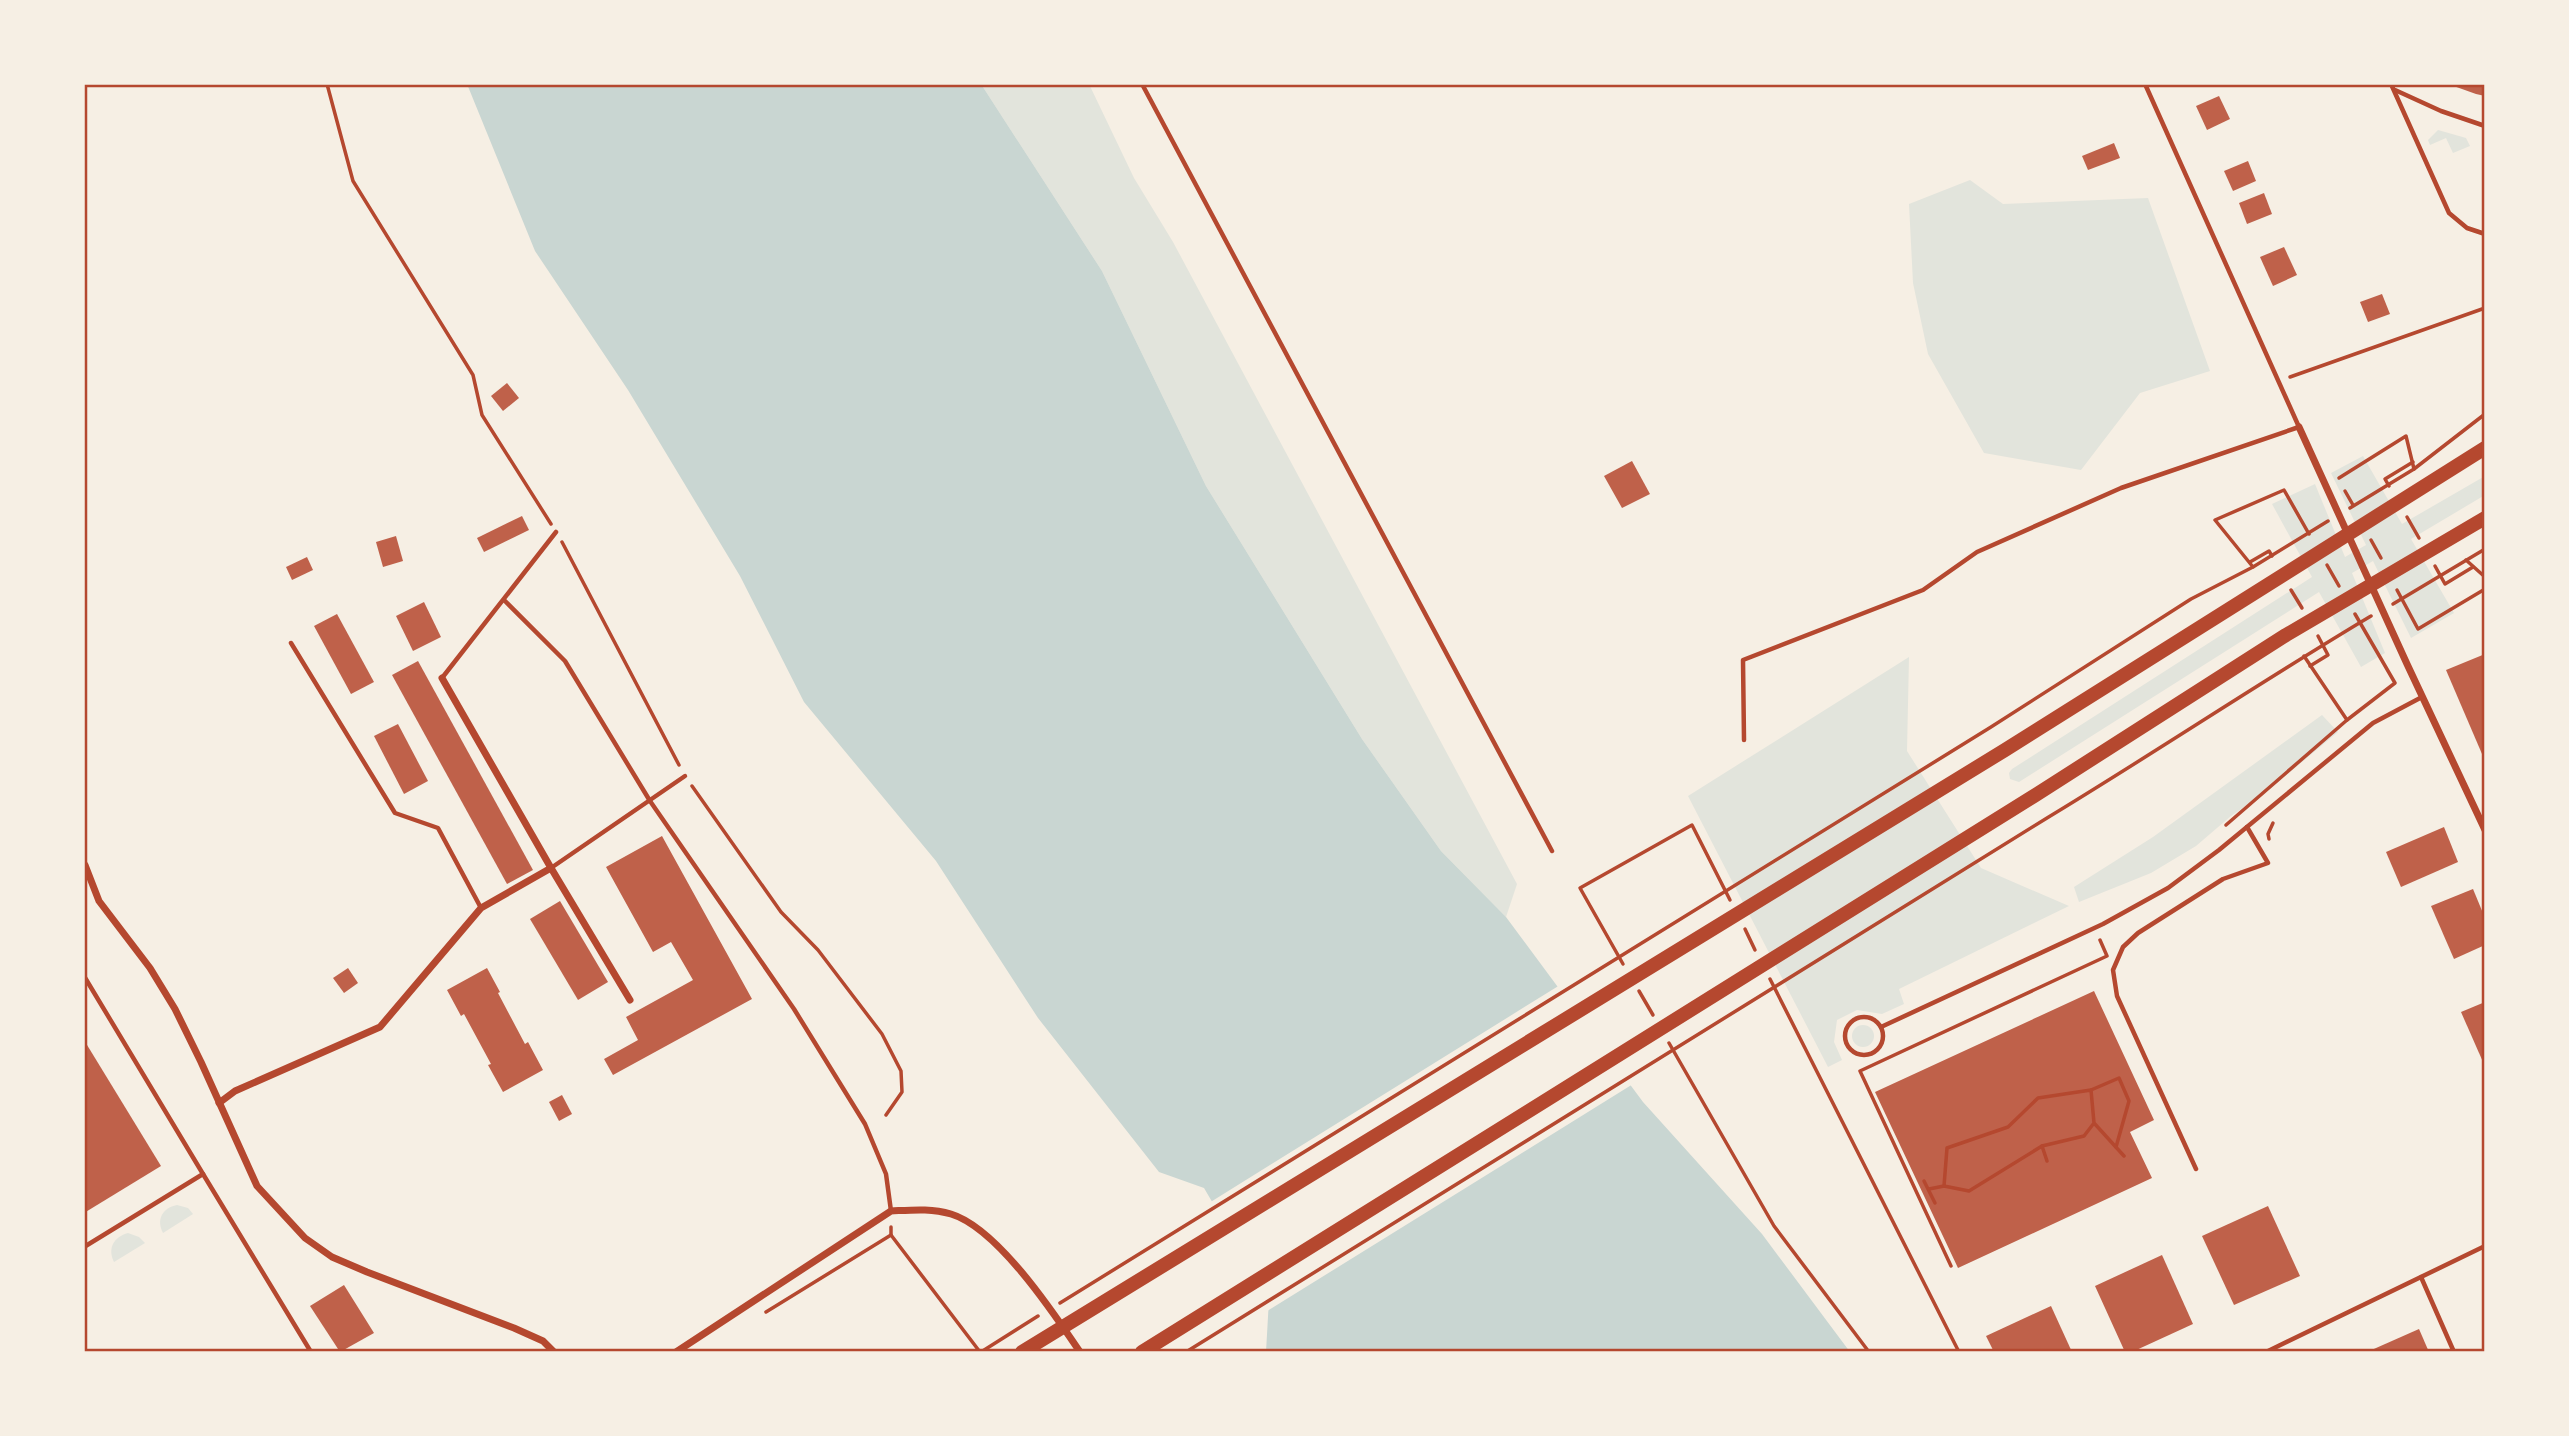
<svg xmlns="http://www.w3.org/2000/svg" width="2569" height="1436" viewBox="0 0 2569 1436" font-family="Raleway,sans-serif">
<style>
.green{fill:#e2e4dc}
.water{fill:#c9d6d2}
.pier{fill:#f6efe4}
.building{fill:#bf614a}
.lines{fill:none;stroke-linecap:round;stroke-linejoin:round}
.path{stroke:#b5482f;stroke-width:3.5}
.service{stroke:#b5482f;stroke-width:4.5}
.minor{stroke:#b5482f;stroke-width:7}
.primary{stroke:#b5482f;stroke-width:14}
.neatline{fill:none;stroke:#b5482f;stroke-width:2.5}
</style>
<rect width="100%" height="100%" fill="#f6efe4"/>
<g class="green">
<polygon points="981,84 1089,84 1134,178 1173,242 1517,884 1506,917 1441,851 1362,739 1206,486 1102,271"/>
<polygon points="2438,130 2466,138 2470,146 2453,153 2446,138 2430,145 2428,140"/>
<polygon points="1970,180 2003,204 2148,198 2210,371 2140,393 2081,470 1984,453 1928,354 1913,283 1909,204"/>
<polygon points="2363,456 2402,524 2485,476 2485,495 2411,539 2454,613 2411,638 2373,561 2352,573 2385,653 2361,667 2319,592 2019,782 2010,779 2009,773 2012,769 2312,577 2272,504 2315,484 2345,557 2366,545 2331,473"/>
<polygon points="1909,657 1907,751 1981,868 2069,906 1899,989 1904,1004 1882,1014 1857,1010 1837,1020 1834,1042 1842,1060 1828,1067 1688,796"/>
<polygon points="2322,715 2338,732 2266,792 2231,816 2196,846 2151,873 2079,902 2074,887 2153,837"/>
<circle cx="1863" cy="1036" r="11"/>
<path d="M177 1205 188 1208 193 1214 163 1233C156 1220 162 1208 177 1205Z"/>
<path d="M128 1233 139 1237 145 1243 114 1262C107 1248 114 1237 128 1233Z"/>
</g>
<polygon class="water" points="467,84 981,84 1102,271 1206,486 1362,739 1441,851 1506,917 1643,1102 1762,1234 1850,1352 1266,1352 1269,1299 1204,1188 1159,1172 1038,1018 936,861 804,702 740,576 628,390 535,251"/>
<polygon class="pier" points="1560,985 1633,1084 1264,1313 1265,1300 1209,1203"/>
<g class="building">
<polygon points="2448,84 2485,84 2485,96 2476,94"/>
<polygon points="2219,96 2230,119 2207,130 2196,106"/>
<polygon points="2114,143 2120,158 2088,170 2082,156"/>
<polygon points="2248,161 2256,181 2233,191 2224,171"/>
<polygon points="2264,193 2272,214 2247,224 2239,203"/>
<polygon points="2284,247 2297,275 2273,286 2260,257"/>
<polygon points="2382,294 2390,314 2368,322 2360,302"/>
<polygon points="507,383 519,398 503,411 491,396"/>
<polygon points="1632,461 1650,494 1622,508 1604,476"/>
<polygon points="522,516 529,530 484,552 477,538"/>
<polygon points="396,536 403,561 383,567 376,542"/>
<polygon points="307,557 313,570 292,580 286,567"/>
<polygon points="424,602 441,637 413,651 396,616"/>
<polygon points="337,614 374,682 351,694 314,626"/>
<polygon points="2485,654 2485,761 2446,670"/>
<polygon points="418,661 533,870 507,884 392,675"/>
<polygon points="398,724 428,781 404,794 374,736"/>
<polygon points="2444,827 2458,862 2401,887 2386,852"/>
<polygon points="662,836 752,999 613,1075 604,1059 638,1040 626,1017 693,980 671,942 653,952 606,867"/>
<polygon points="2473,889 2485,918 2485,945 2454,959 2431,906"/>
<polygon points="560,901 608,982 578,1000 530,919"/>
<polygon points="348,968 358,983 344,993 333,978"/>
<polygon points="487,968 500,992 498,993 525,1044 528,1042 543,1070 503,1092 488,1065 491,1064 464,1014 461,1016 447,990"/>
<polygon points="2094,991 2154,1120 2130,1132 2152,1178 1958,1268 1875,1092"/>
<polygon points="2485,1002 2485,1062 2483,1062 2461,1012"/>
<polygon points="84,1040 161,1166 84,1213"/>
<polygon points="562,1095 572,1114 559,1121 549,1102"/>
<polygon points="2268,1206 2300,1276 2234,1305 2202,1236"/>
<polygon points="2162,1255 2193,1324 2132,1352 2125,1352 2095,1286"/>
<polygon points="344,1285 374,1333 340,1352 310,1306"/>
<polygon points="2051,1306 2072,1352 1994,1352 1986,1336"/>
<polygon points="2419,1329 2429,1352 2367,1352"/>
</g>
<g class="lines">
<g class="path">
<polyline points="327,84 353,181 473,375 482,415 551,524"/>
<polyline points="2290,377 2485,308"/>
<polyline points="2339,478 2406,436 2414,469"/>
<polyline points="2389,486 2385,479 2413,462"/>
<polyline points="2345,491 2353,505"/>
<polyline points="2350,508 2414,469 2485,414"/>
<polyline points="2407,517 2419,538"/>
<polyline points="2371,540 2381,558"/>
<polyline points="562,542 679,765"/>
<polyline points="2466,560 2485,577"/>
<polyline points="2250,562 2269,551 2272,556"/>
<polyline points="2327,565 2339,586"/>
<polyline points="2435,566 2445,584 2473,567"/>
<polyline points="2253,567 2215,520 2284,490 2309,534"/>
<polyline points="2291,590 2302,608"/>
<polyline points="2397,590 2418,629 2485,589"/>
<polyline points="2393,604 2485,549"/>
<polyline points="2304,656 2347,720"/>
<polyline points="2310,666 2328,655 2318,636"/>
<polyline points="692,786 781,912 818,950 882,1034 901,1071 902,1092 886,1115"/>
<polyline points="2226,825 2347,720 2395,683 2355,614"/>
<polyline points="2269,839 2268,834 2273,823"/>
<polyline points="1745,929 1755,950"/>
<polyline points="1623,964 1580,888 1692,825 1730,900"/>
<polyline points="1770,979 1959,1352"/>
<polyline points="1639,991 1653,1015"/>
<polyline points="1669,1043 1774,1226 1869,1352"/>
<polyline points="2091,1090 2119,1078 2129,1101 2116,1147"/>
<polyline points="2094,1123 2091,1090 2038,1098 2008,1127 1947,1148 1944,1186 1969,1191 2042,1146 2084,1136 2094,1123 2124,1156"/>
<polyline points="2042,1146 2047,1161"/>
<polyline points="1924,1181 1935,1203"/>
<polyline points="1929,1189 1944,1186"/>
<polyline points="891,1227 891,1235 980,1352"/>
<polyline points="1951,1266 1860,1071 2107,956 2100,940"/>
<polyline points="1060,1303 1991,727 2191,599 2253,567 2328,521"/>
<polyline points="766,1312 891,1235"/>
<polyline points="981,1352 1038,1316"/>
<path d="M1186 1352 2047 818C2156 752 2262 681 2371 616"/>
</g>
<g class="service">
<polyline points="1142,84 1552,851"/>
<polyline points="2391,84 2449,213 2467,228 2485,234"/>
<polyline points="2395,90 2441,111 2485,126"/>
<polyline points="504,600 565,661 650,801 794,1009 865,1124 886,1174 891,1211"/>
<polyline points="291,643 395,813 438,828 481,908"/>
<polyline points="442,678 556,532"/>
<polyline points="1744,740 1743,660 1923,590 1977,552 2121,488 2299,427 2145,84"/>
<polyline points="551,868 685,776"/>
<polyline points="84,976 203,1174"/>
<circle cx="1864" cy="1036" r="19"/>
<polyline points="1881,1027 2103,924 2168,888 2219,850 2373,723 2422,697"/>
<polyline points="2196,1169 2117,996 2113,970 2123,947 2138,933 2223,879 2268,863 2247,827"/>
<polyline points="84,1247 203,1174 311,1352"/>
<polyline points="2421,1277 2454,1352"/>
<polyline points="2266,1352 2485,1246"/>
</g>
<g class="minor">
<polyline points="2299,427 2407,664 2485,830"/>
<polyline points="442,678 551,868 630,1000"/>
<polyline points="85,865 99,901 150,968 175,1009 201,1062 257,1186 305,1238 332,1257 367,1272 514,1328 543,1341 554,1352"/>
<polyline points="219,1103 235,1091 380,1027 481,908 551,868"/>
<path d="M676 1352 891 1211C912 1210 931 1208 951 1214 997 1228 1053 1312 1080 1352"/>
</g>
<g class="primary">
<polyline points="1022,1352 2005,750 2485,448"/>
<polyline points="1142,1352 2034,796 2286,635 2485,518"/>
</g>
</g>
<rect width="2569" height="1436" fill="none" stroke="#f6efe4" stroke-width="172"/>
<rect x="86" y="86" width="2397" height="1264" class="neatline"/>
</svg>
